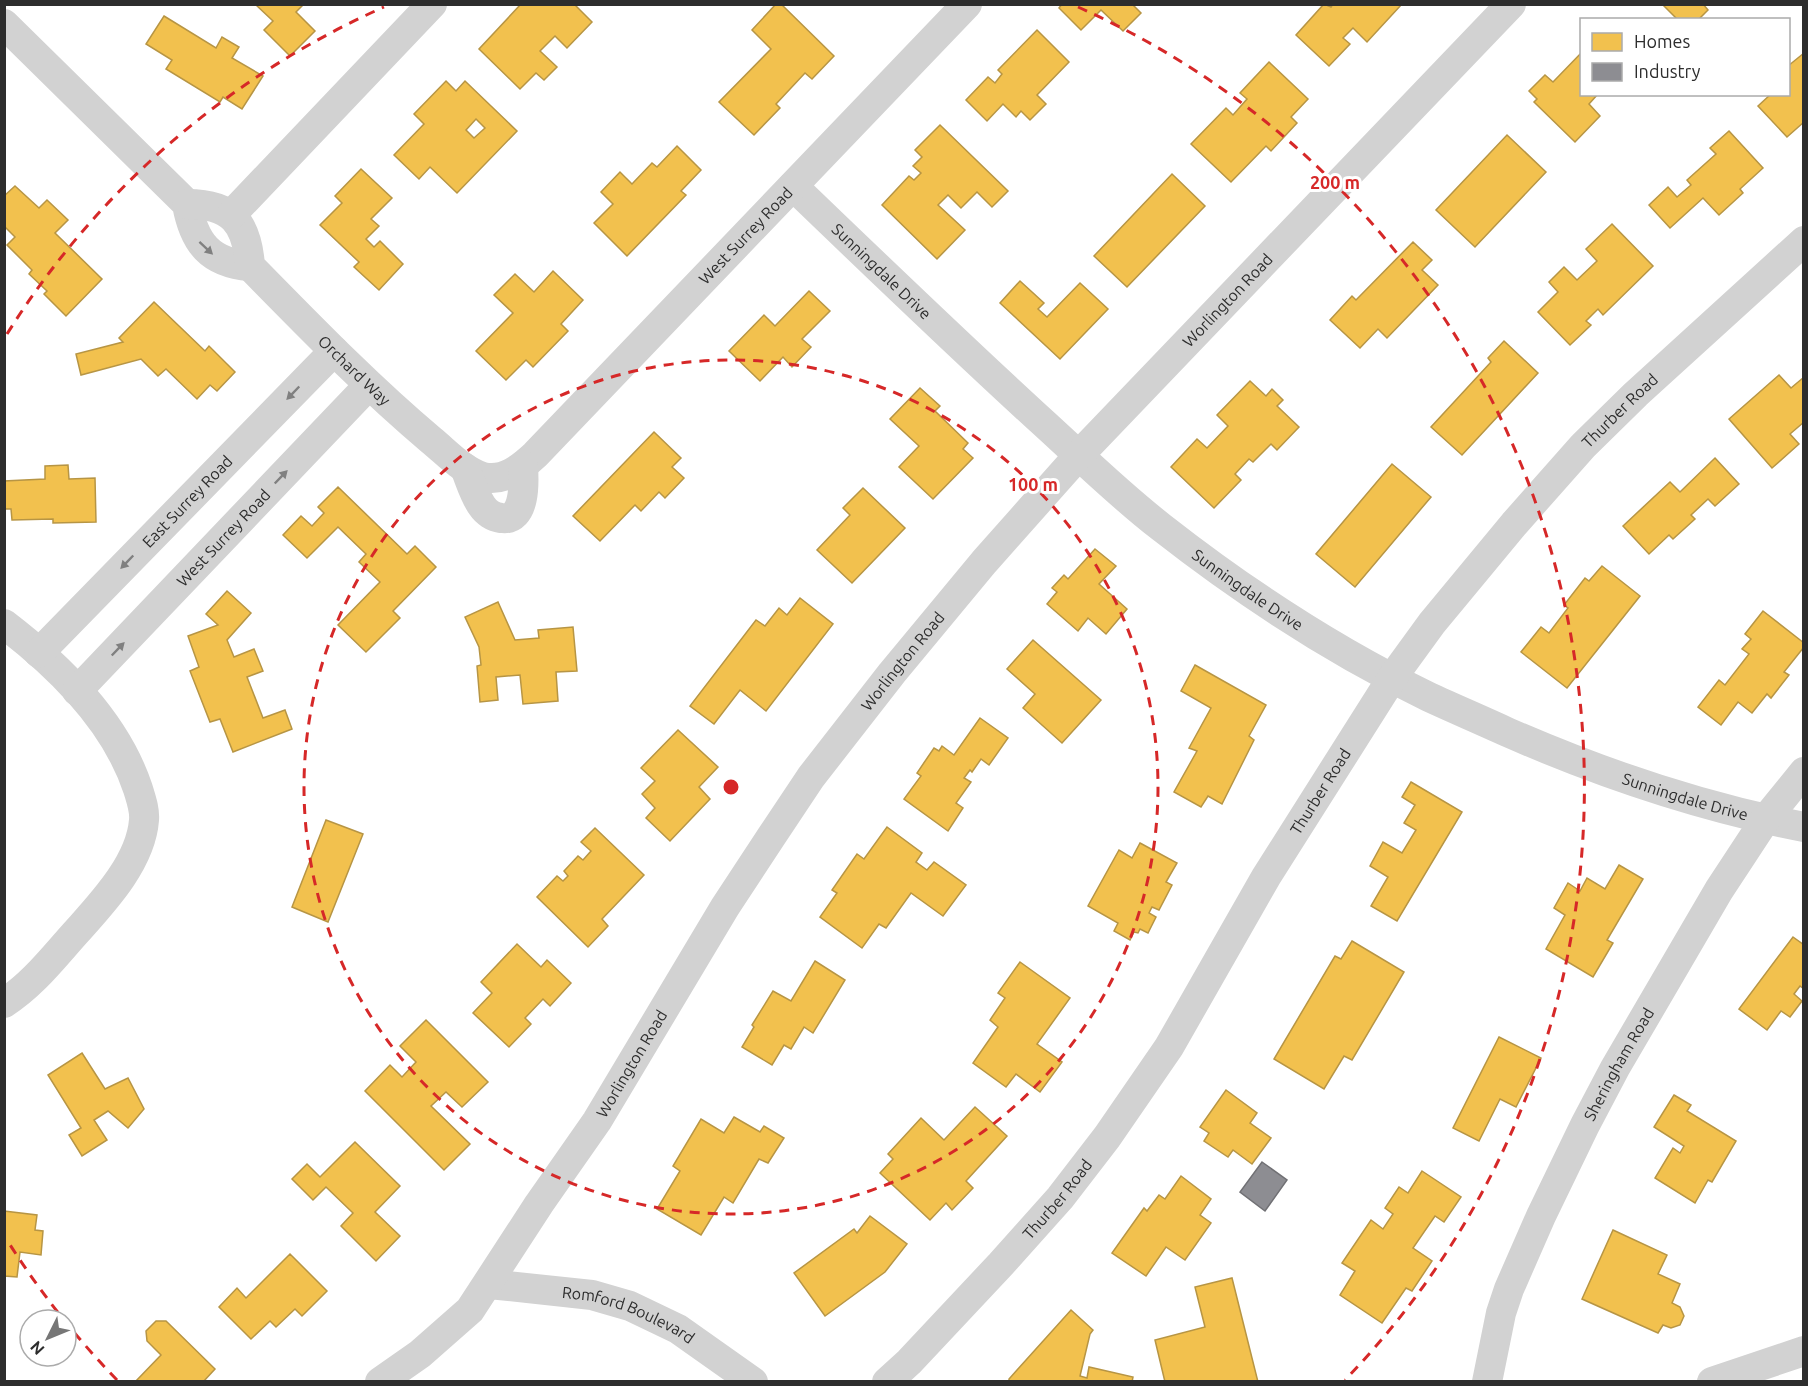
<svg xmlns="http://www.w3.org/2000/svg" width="1808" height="1386" viewBox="0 0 1808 1386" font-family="Ubuntu,sans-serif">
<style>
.homes{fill:#f2c14e;stroke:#b79544;stroke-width:1.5;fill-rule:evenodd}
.industry{fill:#8d8d92;stroke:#707074;stroke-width:1.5}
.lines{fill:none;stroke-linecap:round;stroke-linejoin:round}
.street{stroke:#d2d2d2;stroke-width:30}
.oneway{fill:#808080}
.ring{fill:none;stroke:#d62828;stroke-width:3;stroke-dasharray:10 8}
.labels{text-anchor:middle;stroke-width:6;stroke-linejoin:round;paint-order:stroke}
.street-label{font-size:16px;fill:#2d2d2d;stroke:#fff}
.centre{fill:#d62828;stroke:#fff;stroke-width:3}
.ring-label{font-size:18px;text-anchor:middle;font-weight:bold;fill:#d62828;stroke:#fff;stroke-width:6;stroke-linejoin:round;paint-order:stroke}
</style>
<rect width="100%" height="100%" fill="#fff"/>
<g class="homes">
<polygon points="304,4 296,12 315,31 290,56 264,30 273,21 256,5"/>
<polygon points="521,4 574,4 592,22 567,48 555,36 540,51 557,67 544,80 536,73 520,89 479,49"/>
<polygon points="776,4 781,4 834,56 812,79 805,73 776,104 780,108 754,135 719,102 771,49 752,30"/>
<polygon points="1062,4 1132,4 1141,13 1123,31 1101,10 1081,30 1059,8"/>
<polygon points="1324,4 1331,7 1333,4 1402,4 1367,42 1353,28 1343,38 1350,44 1329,66 1296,35"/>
<polygon points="1662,4 1703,4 1708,10 1698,20 1678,20"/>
<polygon points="164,16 216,48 222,37 239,47 232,58 263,76 242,109 223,97 220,102 166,69 172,60 146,44"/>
<polygon points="1037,30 1069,62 1037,95 1046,104 1030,120 1021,111 1016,117 1003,104 987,121 966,100 988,77 995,83 1002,74 998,70"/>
<polygon points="1582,52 1582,94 1598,94 1589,104 1600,116 1575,142 1534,102 1537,99 1529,91 1545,75 1553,82"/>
<polygon points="1804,53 1804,122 1787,137 1758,106 1771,94 1788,94 1788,66"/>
<polygon points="1269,62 1308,99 1291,117 1297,123 1271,151 1266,146 1231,182 1191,144 1226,108 1233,115 1247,99 1240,93"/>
<path d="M446 81 456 91 465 81 517 131 457 193 430 167 419 179 394 155 424 124 414 114ZM476 119 485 128 474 138 466 130Z"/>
<polygon points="940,125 1008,191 992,207 977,192 961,208 948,195 938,205 965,230 937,259 882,205 909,176 914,180 921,173 913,166 922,157 915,150"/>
<polygon points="1729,131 1763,168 1740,189 1743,193 1719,215 1703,198 1670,228 1649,205 1668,187 1677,197 1691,185 1687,180 1716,154 1710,148"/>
<polygon points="1507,135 1546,172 1475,247 1436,210"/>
<polygon points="677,146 701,170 681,191 686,195 627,256 594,223 613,204 601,192 620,172 632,184 652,163 657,167"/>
<polygon points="361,169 392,198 371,219 379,226 366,239 374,247 380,241 403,264 379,290 354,267 359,262 320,225 342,203 335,196"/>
<polygon points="1172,174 1205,206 1127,287 1094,256"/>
<polygon points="15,186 39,208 47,200 68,220 55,233 102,279 66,316 44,294 47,291 29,274 32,270 7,245 15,237 4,226 4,196"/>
<polygon points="1612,224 1653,266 1603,315 1598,309 1586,321 1591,325 1570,345 1538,312 1558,292 1549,282 1564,267 1577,280 1597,261 1586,249"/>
<polygon points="1413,242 1432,260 1422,270 1438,285 1387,338 1378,329 1360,348 1330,320 1352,296 1356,300"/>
<polygon points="553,271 583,300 561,324 568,331 533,367 526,360 506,380 476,351 513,313 494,295 515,274 534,292"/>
<polygon points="1020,281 1044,303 1038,309 1047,317 1080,283 1108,309 1060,359 1000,303"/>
<polygon points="809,291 830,311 802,339 811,347 792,367 783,357 760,381 729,351 764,315 775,326"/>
<polygon points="154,302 205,351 209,346 235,372 217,391 210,385 197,399 166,369 158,376 141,359 81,375 76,354 123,342 119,338"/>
<polygon points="1504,341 1538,373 1462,455 1431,427 1491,362 1488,358"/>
<polygon points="1779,375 1791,388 1804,377 1804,422 1790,434 1799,444 1772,468 1729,419"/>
<polygon points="1250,381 1266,396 1272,389 1283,400 1277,406 1299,427 1277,450 1271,444 1253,462 1249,459 1235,474 1241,480 1214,508 1171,467 1197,439 1207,448 1228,426 1217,415"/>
<polygon points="920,388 940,406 935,411 968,443 963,449 973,458 933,499 899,467 919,446 890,419"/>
<polygon points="654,432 681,458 672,467 684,478 665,498 659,492 641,511 635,505 600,541 573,516"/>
<polygon points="1715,458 1739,484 1715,506 1708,499 1691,515 1695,519 1673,539 1669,535 1649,554 1623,526 1670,482 1680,492"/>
<polygon points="1392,464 1431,497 1355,587 1316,554"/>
<polygon points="68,465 69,479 95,478 96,522 53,523 53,519 12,520 11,509 4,509 4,481 45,479 45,466"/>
<polygon points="338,487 407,554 415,546 436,567 393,611 400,618 366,652 338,625 380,582 359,562 366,554 338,527 307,558 283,535 301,516 312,526 324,513 318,507"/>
<polygon points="863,488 905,528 852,583 817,550 850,515 843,508"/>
<polygon points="1095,549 1116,566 1099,584 1127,609 1106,634 1088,618 1078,631 1047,604 1057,592 1052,588 1064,575 1068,579"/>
<polygon points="1602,566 1640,596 1567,688 1521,652 1541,627 1549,633 1568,608 1564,605 1585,578 1589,581"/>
<polygon points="227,591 251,613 227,640 234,657 254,649 263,671 247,677 263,718 285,710 292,729 233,752 220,719 210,722 190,671 199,667 188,636 218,625 206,614"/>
<polygon points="800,598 833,624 766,711 740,690 714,724 690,706 756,620 765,626 779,608 787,615"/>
<polygon points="498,602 515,640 539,638 538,630 573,627 577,671 556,672 558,701 523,704 520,675 496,677 498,700 480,702 477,666 481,665 479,647 465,617"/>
<polygon points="1763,611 1804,643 1804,647 1784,672 1789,675 1771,698 1767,694 1752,713 1738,702 1721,725 1698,707 1719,680 1725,685 1749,654 1742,649 1751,639 1745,634"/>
<polygon points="1033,640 1101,700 1062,743 1023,708 1035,694 1007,669"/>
<polygon points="1195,665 1266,705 1249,736 1254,740 1222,804 1208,796 1201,807 1174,792 1197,751 1189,748 1211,708 1181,691"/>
<polygon points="980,718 1008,738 989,765 981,759 972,772 970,770 964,778 971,782 956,803 963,808 948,831 904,799 921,776 917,773 934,748 939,751 942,746 954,755"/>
<polygon points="678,730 718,767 699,787 710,799 670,841 646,818 655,808 642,794 655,781 641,768"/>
<polygon points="1411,782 1462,812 1397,921 1371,906 1388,877 1370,866 1383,842 1402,853 1416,830 1404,823 1415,805 1402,797"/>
<polygon points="326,820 363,834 328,922 292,907"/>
<polygon points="887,827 922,853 916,862 927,870 934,862 966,885 943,916 911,893 886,928 879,924 862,948 820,917 837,893 832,890 857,854 864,859"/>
<polygon points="595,828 644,875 602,919 608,926 588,947 537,897 557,876 563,881 568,876 564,871 578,856 583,860 591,851 581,842"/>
<polygon points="1140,843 1177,863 1166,882 1172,885 1159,910 1152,907 1149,913 1156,917 1148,933 1140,929 1138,933 1134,932 1130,940 1114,931 1118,923 1088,906 1119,850 1132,858"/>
<polygon points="1619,865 1643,879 1607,940 1613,943 1593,977 1546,949 1565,915 1554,908 1568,883 1580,891 1587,878 1605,889"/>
<polygon points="1793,937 1804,945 1804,989 1800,986 1794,994 1802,1001 1790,1017 1781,1011 1767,1030 1739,1009"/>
<polygon points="1352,941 1404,972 1352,1060 1344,1056 1324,1089 1274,1059 1335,956 1341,959"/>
<polygon points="517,944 541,967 547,960 571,983 550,1006 543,999 525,1018 531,1024 509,1047 473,1013 492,993 481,982"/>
<polygon points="815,961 845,980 813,1033 804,1027 791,1049 784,1045 772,1065 742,1047 754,1027 752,1025 773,991 791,1001"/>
<polygon points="1020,962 1070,998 1037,1044 1062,1062 1040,1092 1016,1074 1006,1087 973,1063 998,1027 990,1020 1005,998 998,993"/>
<polygon points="426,1020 488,1082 462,1107 446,1092 431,1106 470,1144 444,1170 365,1091 390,1065 402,1077 416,1062 400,1046"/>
<polygon points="1499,1037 1541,1058 1516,1107 1500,1099 1479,1141 1453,1128"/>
<polygon points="82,1053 105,1089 128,1078 144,1109 128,1128 108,1111 94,1120 107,1140 82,1156 69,1135 81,1128 48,1075"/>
<polygon points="1226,1090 1257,1113 1250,1123 1271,1138 1252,1164 1233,1150 1228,1157 1204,1141 1209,1133 1200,1127"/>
<polygon points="1674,1095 1691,1105 1687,1111 1736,1141 1712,1182 1708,1180 1695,1203 1655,1178 1673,1148 1680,1153 1684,1146 1654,1127"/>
<polygon points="975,1107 1007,1136 966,1181 973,1188 952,1210 946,1203 930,1220 880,1173 893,1159 888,1154 921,1118 944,1140"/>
<polygon points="734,1117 760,1132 764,1126 784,1138 768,1163 759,1159 733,1203 724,1197 701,1235 657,1209 680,1171 673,1166 701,1119 724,1133"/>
<polygon points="355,1142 400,1186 375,1212 400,1236 376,1261 341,1226 353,1213 326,1187 313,1200 292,1179 307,1164 320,1177"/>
<polygon points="1422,1171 1461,1197 1444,1222 1435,1216 1413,1248 1432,1261 1412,1291 1406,1288 1382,1323 1340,1295 1355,1271 1342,1263 1371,1220 1383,1229 1393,1214 1385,1208 1399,1187 1408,1193"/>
<polygon points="1181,1176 1211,1199 1200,1215 1211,1223 1185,1260 1166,1247 1146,1276 1112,1253 1144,1208 1147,1211 1159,1195 1165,1199"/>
<polygon points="4,1211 37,1215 35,1230 43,1231 41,1255 20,1252 17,1277 4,1276"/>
<polygon points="870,1216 907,1244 885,1272 825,1316 794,1273 854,1229 857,1233"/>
<polygon points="1613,1230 1667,1255 1658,1274 1680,1284 1672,1303 1680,1307 1684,1316 1680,1325 1671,1328 1663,1325 1658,1333 1582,1299"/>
<polygon points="290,1254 327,1291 302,1316 295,1309 276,1327 270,1321 251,1339 219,1307 237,1288 246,1298"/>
<polygon points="1232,1278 1258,1382 1165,1382 1155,1340 1205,1327 1195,1287"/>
<polygon points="1071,1310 1093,1330 1090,1334 1080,1376 1087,1378 1089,1367 1133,1377 1132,1382 1009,1382 1009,1379"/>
<polygon points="156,1321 166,1321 215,1369 203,1382 135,1382 161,1355 147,1341 146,1331"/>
</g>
<polygon class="industry" points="1262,1162 1287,1180 1265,1211 1240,1192"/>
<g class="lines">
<g class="street">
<path d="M4 24 187 204C194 243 210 263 250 266"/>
<path id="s1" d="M793 186C874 264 955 342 1037 417 1078 454 1117 493 1161 527 1244 592 1334 651 1429 697 1455 709 1481 720 1507 732 1603 774 1701 807 1804 827"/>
<path id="s2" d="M187 204C232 204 247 223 250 266 309 326 367 386 431 440 447 453 463 471 483 477 504 482 521 468 535 455L967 4"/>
<polyline points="232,214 432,4"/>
<path d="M465 468C470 480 474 495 482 506 486 512 493 517 501 518 526 522 524 481 523 466"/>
<path d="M4 624C59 666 116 722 138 789 141 799 145 810 144 820 141 861 105 900 79 929 56 954 34 984 4 1003"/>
<path id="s3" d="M39 653 334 351"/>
<path id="s4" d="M77 691 369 385"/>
<path id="s5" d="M489 1284 592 1295 630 1306 678 1329 753 1382"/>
<path id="s6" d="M380 1382 420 1354 470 1310 539 1204 597 1121 725 907 771 837 811 777 892 673 984 562 1079 455 1511 4"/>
<path id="s7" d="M887 1382 909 1362 1001 1264 1060 1198 1107 1137 1169 1047 1266 877 1392 678 1432 623 1514 524 1583 446 1636 394 1804 241"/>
<path id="s8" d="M1487 1382 1501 1313 1509 1289 1541 1216 1585 1125 1615 1068 1719 890 1765 820 1804 772"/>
<polyline points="1712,1382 1804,1351"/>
</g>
</g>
<defs><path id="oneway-solid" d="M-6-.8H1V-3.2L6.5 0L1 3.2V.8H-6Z" transform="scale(1.5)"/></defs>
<g class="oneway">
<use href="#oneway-solid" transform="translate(206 248) rotate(43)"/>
<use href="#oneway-solid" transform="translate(293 393) rotate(134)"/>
<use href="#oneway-solid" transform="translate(281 477) rotate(-46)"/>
<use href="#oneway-solid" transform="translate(127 562) rotate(134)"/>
<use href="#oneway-solid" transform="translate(118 649) rotate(-46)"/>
</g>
<g class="ring">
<circle cx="731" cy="787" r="427"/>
<path d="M117 1380A854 854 0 0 1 7 1240M7 334A854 854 0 0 1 384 7M1078 7A854 854 0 0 1 1345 1380"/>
</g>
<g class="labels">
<g class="street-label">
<text dy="6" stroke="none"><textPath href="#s2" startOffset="780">West Surrey Road</textPath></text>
<text dy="6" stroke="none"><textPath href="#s1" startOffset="123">Sunningdale Drive</textPath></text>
<text dy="6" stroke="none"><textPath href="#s6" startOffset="1382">Worlington Road</textPath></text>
<text dy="6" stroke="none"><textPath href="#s2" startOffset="249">Orchard Way</textPath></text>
<text dy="6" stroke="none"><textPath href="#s7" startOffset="1222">Thurber Road</textPath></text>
<text dy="6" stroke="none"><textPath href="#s3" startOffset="212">East Surrey Road</textPath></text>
<text dy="6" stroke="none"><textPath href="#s4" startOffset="212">West Surrey Road</textPath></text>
<text dy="6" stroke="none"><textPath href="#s1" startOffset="609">Sunningdale Drive</textPath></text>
<text dy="6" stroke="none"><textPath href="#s6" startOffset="896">Worlington Road</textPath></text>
<text dy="6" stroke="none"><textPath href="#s7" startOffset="736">Thurber Road</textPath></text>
<text dy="6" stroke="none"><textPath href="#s1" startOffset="1095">Sunningdale Drive</textPath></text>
<text dy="6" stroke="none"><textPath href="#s6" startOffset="410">Worlington Road</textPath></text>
<text dy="6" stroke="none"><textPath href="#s8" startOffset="346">Sheringham Road</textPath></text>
<text dy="6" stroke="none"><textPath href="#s7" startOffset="250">Thurber Road</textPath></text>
<text dy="6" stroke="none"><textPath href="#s5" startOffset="144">Romford Boulevard</textPath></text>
</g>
</g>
<circle cx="731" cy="787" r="9" class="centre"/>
<g class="ring-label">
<text x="1335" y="189">200 m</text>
<text x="1033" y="491">100 m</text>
</g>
<rect width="1808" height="1386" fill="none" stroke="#2d2d2d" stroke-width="12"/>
<rect x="1580" y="18" width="210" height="78" fill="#ffffff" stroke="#ababab" stroke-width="1.5"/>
<rect x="1592" y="33" width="30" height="18" fill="#f2c14e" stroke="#ababab" stroke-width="1.5"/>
<text x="1634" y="48" font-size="18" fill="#2d2d2d">Homes</text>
<rect x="1592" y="63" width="30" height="18" fill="#8d8d92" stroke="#ababab" stroke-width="1.5"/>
<text x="1634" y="78" font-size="18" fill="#2d2d2d">Industry</text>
<g transform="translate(48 1338) rotate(227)"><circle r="28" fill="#ffffff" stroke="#ababab" stroke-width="1.5"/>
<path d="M0-4.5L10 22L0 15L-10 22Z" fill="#767676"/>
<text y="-9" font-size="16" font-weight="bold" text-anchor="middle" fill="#2d2d2d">N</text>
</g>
</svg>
